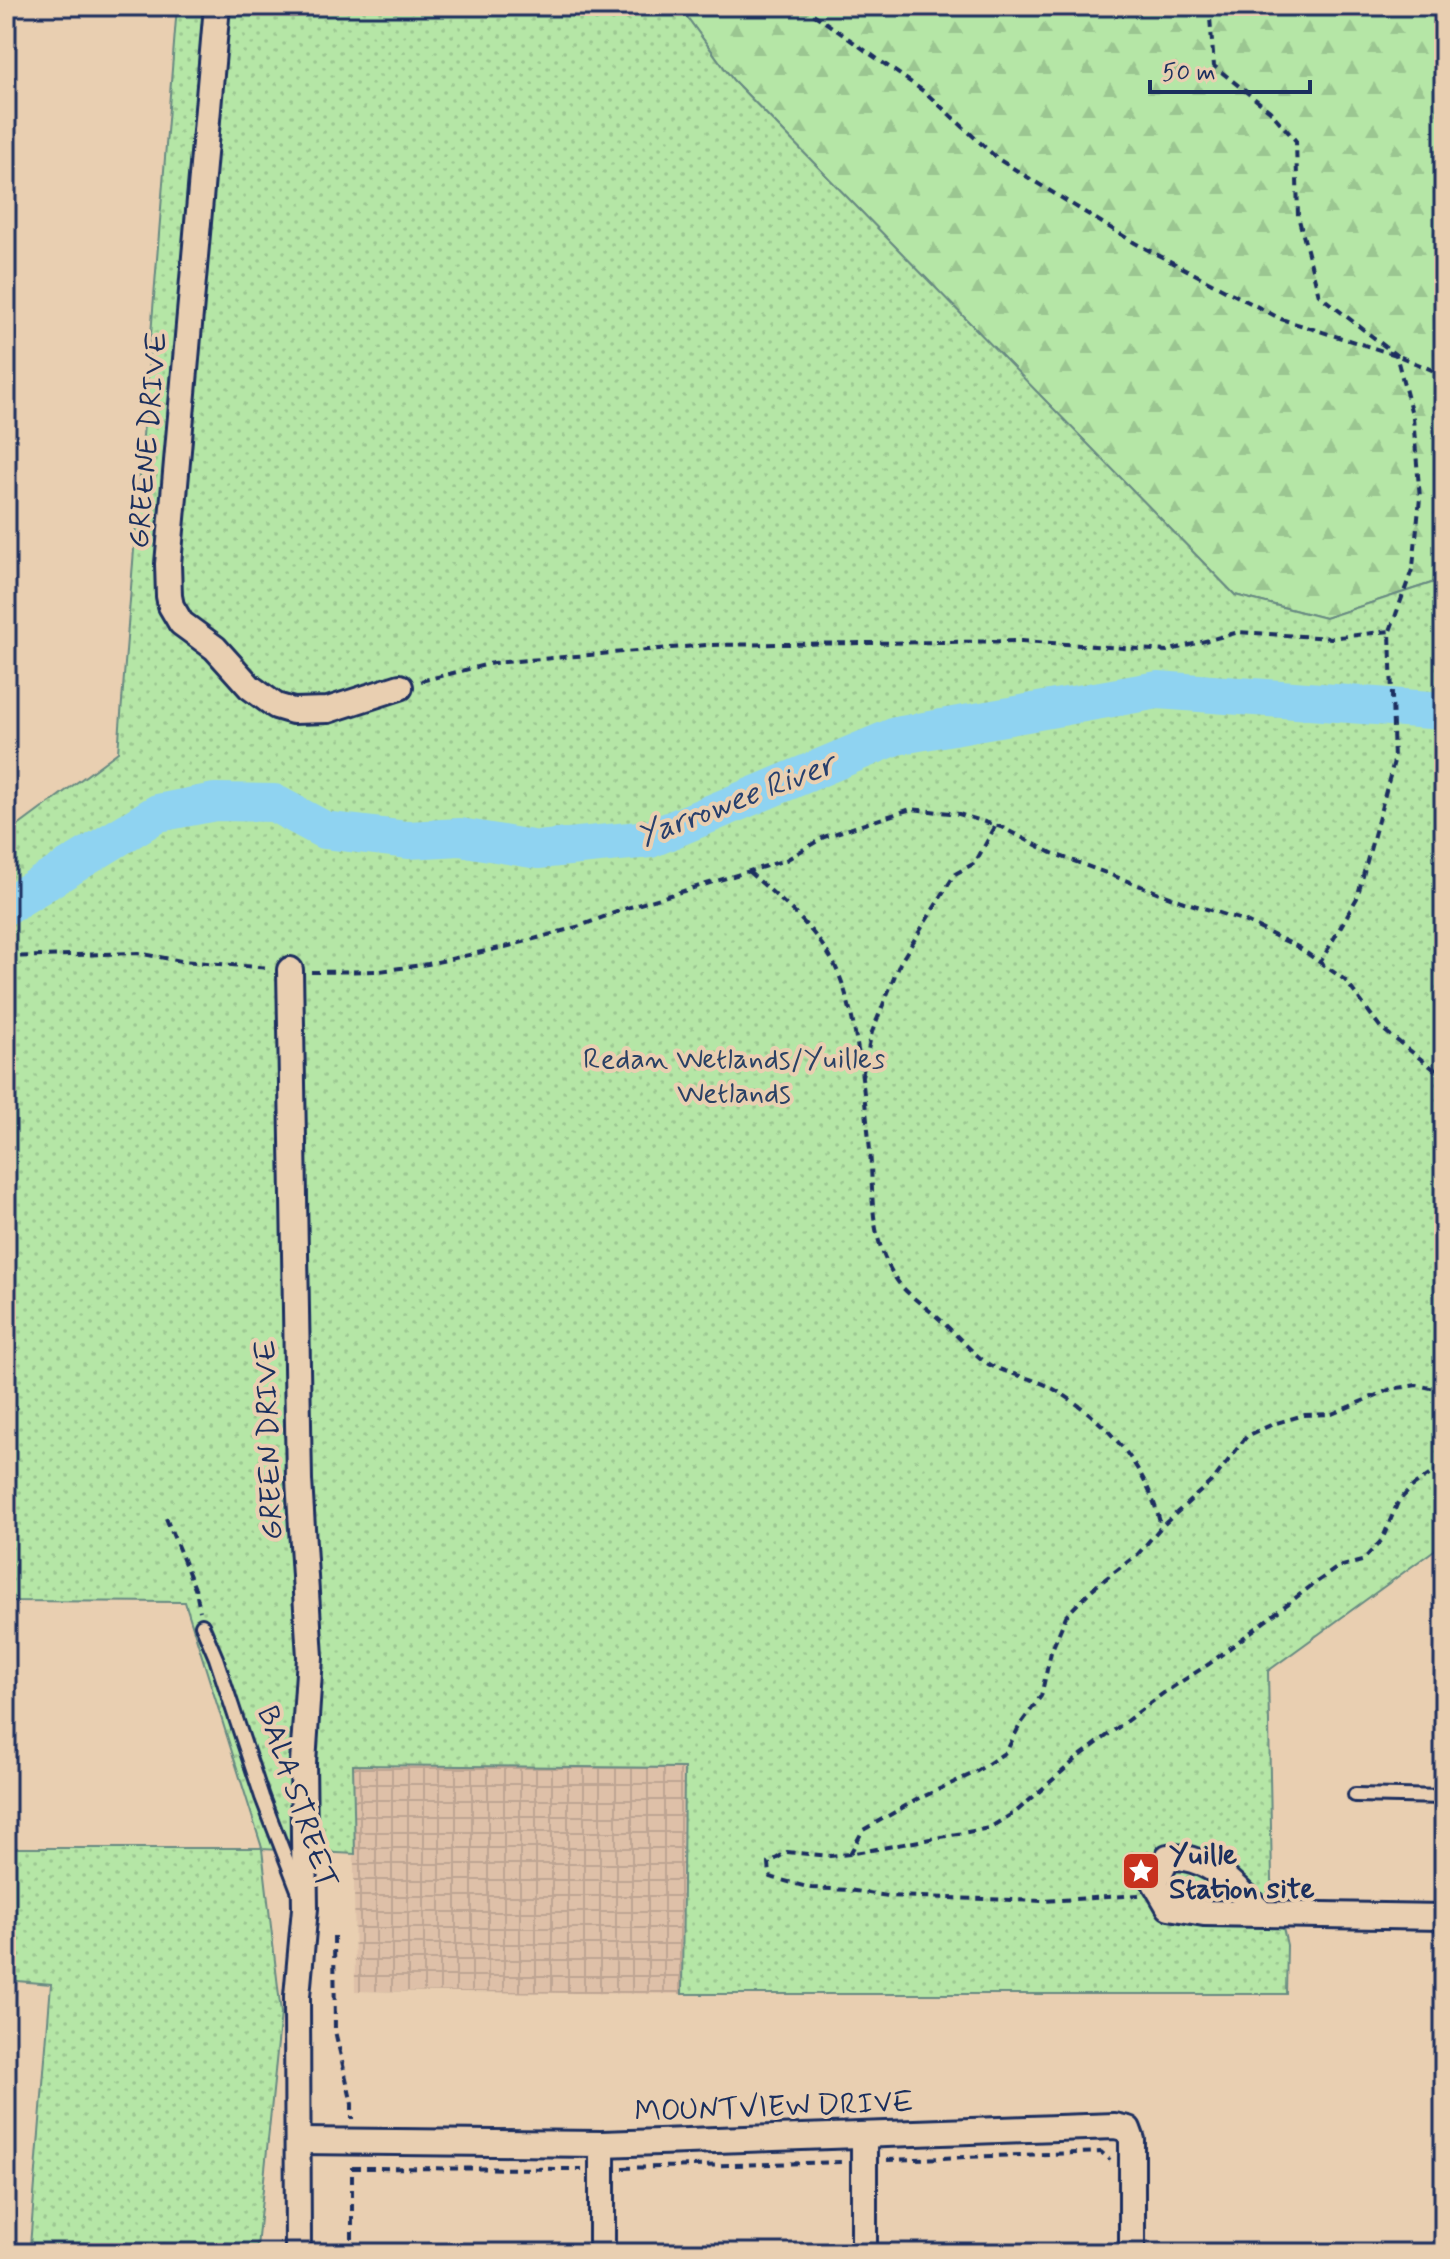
<svg xmlns="http://www.w3.org/2000/svg" width="1450" height="2259" viewBox="0 0 1450 2259" font-family="Mynerve,sans-serif">
<style>
.industrial{fill:url(#industrial-grid)}
.forest{fill:url(#forest-firs);stroke:#688a82;stroke-width:2}
.park{fill:url(#park-dots);stroke:#688a82;stroke-width:2}
.lines{fill:none;stroke-linecap:round;stroke-linejoin:round}
.river{stroke:#8fd3f1;stroke-width:38}
.lane-casing{stroke:#1b2f5e;stroke-width:18}
.street-casing{stroke:#1b2f5e;stroke-width:30}
.path{stroke:#1b2f5e;stroke-width:4;stroke-dasharray:8 6;stroke-linecap:butt}
.lane{stroke:#e9cfb1;stroke-width:12}
.street{stroke:#e9cfb1;stroke-width:24}
.labels{text-anchor:middle;stroke-width:8;stroke-linejoin:round;paint-order:stroke}
.street-label{font-size:30px;fill:#1b2f5e;stroke:#e9cfb1}
.park-label{font-size:30px;fill:#2a4165;stroke:#e9cfb1}
.poi-label{font-size:30px;font-weight:bold;fill:#1b2f5e;stroke:#e9cfb1;text-anchor:start}
.water-label{font-size:32px;font-style:italic;fill:#273f6d;stroke:#e9cfb1}
</style>
<defs>
<pattern id="industrial-grid" width="8" height="8" patternUnits="userSpaceOnUse" patternTransform="scale(2)"><rect width="8" height="8" fill="#dec0a8"/><path d="M0 4h8M4 0v8" fill="none" stroke="#bea593"/></pattern>
<pattern id="forest-firs" width="22" height="20" patternUnits="userSpaceOnUse" patternTransform="scale(2)"><rect width="22" height="20" fill="#b5e6a6"/><path d="M5 1l3.5 6h-7zM16 11l3.5 6h-7z" fill="#9bc691"/></pattern>
<pattern id="park-dots" width="8" height="8" patternUnits="userSpaceOnUse" patternTransform="scale(2)"><rect width="8" height="8" fill="#b5e6a6"/><path d="M2 2h.1M6 6h.1" fill="none" stroke="#9bc691" stroke-width="1.8" stroke-linecap="round"/></pattern>
</defs>
<rect width="100%" height="100%" fill="#e9cfb1"/>
<filter id="ink" filterUnits="userSpaceOnUse"><feTurbulence type="fractalNoise" baseFrequency=".0125" numOctaves="2"/><feDisplacementMap in="SourceGraphic" scale="16" xChannelSelector="R" yChannelSelector="G"/><feConvolveMatrix kernelMatrix="1 2 1 2 8 2 1 2 1" color-interpolation-filters="sRGB"/></filter>
<g filter="url(#ink)">
<polygon class="industrial" points="353,1765 684,1768 682,1994 355,1991"/>
<polygon class="forest" points="679,6 1444,6 1444,579 1325,618 1235,595 733,80"/>
<polygon class="park" points="177,6 679,6 733,80 1235,595 1325,618 1444,579 1444,1543 1268,1671 1272,1880 1287,1945 1286,1994 682,1994 684,1768 353,1765 355,1854 262,1849 281,2013 257,2247 30,2246 51,1984 6,1980 6,1848 262,1848 185,1602 6,1601 6,835 118,752"/>
<g class="lines">
<polyline class="river" points="6,906 158,813 215,802 274,803 324,830 408,840 460,837 538,850 650,839 896,736 1158,690 1444,711"/>
<defs>
<g id="lane">
<polyline points="202,1625 216,1658 262,1797 298,1890"/>
<polyline points="1355,1795 1444,1797"/>
</g>
<g id="street">
<polyline points="217,6 168,564 169,596 171,606 181,623 215,648 250,687 276,706 293,711 328,710 400,687"/>
<polyline points="290,970 299,1480 310,1657 303,1763 305,1908 297,1996 298,2253"/>
<path d="M1263 1914C1233 1887 1212 1855 1168 1857L1155 1883 1169 1907 1204 1913 1444 1917"/>
<polyline points="864,2135 864,2253"/>
<polyline points="298,2141 602,2144 1115,2126 1128,2129 1132,2140 1132,2253"/>
<polyline points="602,2253 602,2144"/>
</g>
</defs>
<use href="#lane" class="lane-casing"/>
<use href="#street" class="street-casing"/>
<g class="path">
<polyline points="802,6 926,93 998,159 1135,243 1281,319 1396,355 1444,375"/>
<polyline points="1209,6 1214,66 1270,111 1296,141 1298,216 1319,295 1396,355 1413,418 1420,498 1413,567 1390,631 1394,761 1357,898 1320,963"/>
<polyline points="421,681 493,663 707,645 1022,641 1167,651 1239,632 1331,638 1390,631"/>
<path d="M749 872C780 899 816 928 835 966 857 1009 865 1101 870 1150 874 1200 868 1234 896 1279 905 1293 923 1305 936 1316 950 1328 976 1357 990 1365 1010 1375 1034 1378 1052 1388 1105 1418 1148 1467 1161 1527"/>
<polyline points="6,957 138,953 181,961 270,968"/>
<polyline points="311,972 380,971 428,964 509,946 580,926 627,908 786,860 824,837 911,809 959,814 1001,827 1052,853 1181,901 1242,920 1298,947 1345,980 1381,1028 1444,1077"/>
<polyline points="862,1076 872,1032 900,963 955,874 975,863 996,825"/>
<polyline points="166,1518 196,1591 200,1611"/>
<polyline points="850,1854 863,1830 918,1799 974,1773 1006,1752 1020,1725 1041,1696 1051,1652 1066,1616 1091,1590 1138,1554 1161,1527 1214,1479 1247,1436 1273,1424 1304,1415 1332,1414 1391,1389 1417,1385 1444,1391"/>
<polyline points="1139,1895 1045,1901 888,1896 849,1890 811,1888 770,1877 769,1863 787,1852 830,1856 850,1854 989,1828 1017,1811 1080,1756 1165,1692 1209,1664 1311,1586 1338,1567 1362,1561 1382,1540 1398,1502 1413,1486 1444,1465"/>
<polyline points="334,1936 335,2031 352,2104 352,2119"/>
<polyline points="887,2160 1101,2152 1110,2160"/>
<polyline points="352,2168 582,2169"/>
<polyline points="623,2168 842,2162"/>
<polyline points="352,2253 352,2167"/>
</g>
<use href="#lane" class="lane"/>
<use href="#street" class="street"/>
</g>
</g>
<defs>
<symbol id="sight-square" viewBox="-11 -11 22 22"><rect x="-9" y="-9" width="18" height="18" rx="4" fill="#c8321e" stroke="#e9cfb1"/><path d="M0-6L1.8-2.2L6-1.7L2.9 1.2L3.7 5.4L0 3.3L-3.7 5.4L-2.9 1.2L-6-1.7L-1.8-2.2Z" fill="#fff"/></symbol>
</defs>
<g fill-rule="evenodd">
<use href="#sight-square" x="1119" y="1849" width="44" height="44"/>
</g>
<g class="labels">
<g class="street-label">
<text transform="translate(147 440) rotate(-85)" y="10">GREENE DRIVE</text>
<text transform="translate(268 1440) rotate(-92)" y="10">GREEN DRIVE</text>
<text transform="translate(298 1797) rotate(71)" y="10">BALA STREET</text>
<text transform="translate(774 2106) rotate(-2)" y="10">MOUNTVIEW DRIVE</text>
</g>
<g class="park-label">
<text x="734" y="1068">Redan Wetlands/Yuilles<tspan x="734" dy="34">Wetlands</tspan></text>
</g>
<g class="poi-label">
<text x="1169" y="1864">Yuille<tspan x="1169" dy="34">Station site</tspan></text>
</g>
<g class="water-label">
<text transform="translate(735 799) rotate(-21)" y="11">Yarrowee River</text>
</g>
</g>
<rect width="1450" height="2259" fill="none" stroke="#e9cfb1" stroke-width="32"/>
<rect x="16" y="16" width="1418" height="2227" fill="none" stroke="#1b2f5e" stroke-width="3" filter="url(#ink)"/>
<path d="M1150 80v12h160v-12" fill="none" stroke="#1b2f5e" stroke-width="4"/>
<text x="1162" y="80" font-size="24" fill="#1b2f5e" stroke="#e9cfb1" stroke-width="6" paint-order="stroke">50 m</text>
</svg>
